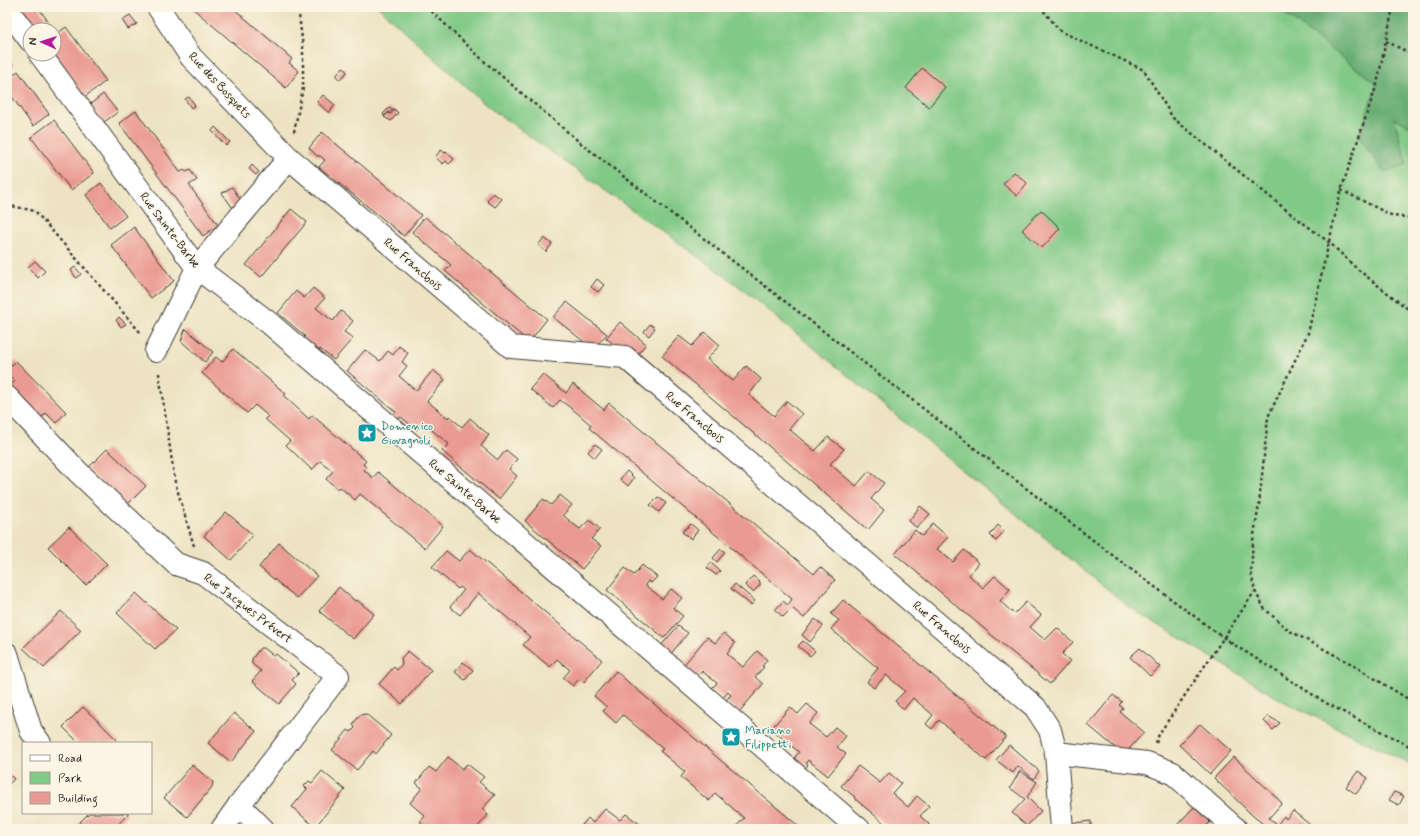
<svg xmlns="http://www.w3.org/2000/svg" width="1420" height="836" viewBox="0 0 1420 836" font-family="Mynerve,sans-serif">
<style>
.green{fill:#81c986;stroke:#4e7251}
.forest{fill:#68ad73;stroke:#426448}
.building{fill:#ea9a92}
.lines{fill:none;stroke-linecap:round;stroke-linejoin:round}
.minor-casing{stroke:#3b3a35;stroke-width:24}
.path{stroke:#3b3a35;stroke-width:2.5;stroke-dasharray:3 3;stroke-linecap:butt}
.minor{stroke:#fff;stroke-width:22}
.path-bridge{stroke:#3b3a35;stroke-width:2.5;stroke-dasharray:3 3;stroke-linecap:butt}
.labels{text-anchor:middle;stroke-width:3;stroke-linejoin:round;paint-order:stroke}
.street-label{font-size:12px;fill:#1c1c1c;stroke:#fcf5e5}
.culture-label{font-size:12px;fill:#0d838f;stroke:#fcf5e5;text-anchor:start}
</style>
<rect width="100%" height="100%" fill="#fcf5e5"/>
<filter id="ink" filterUnits="userSpaceOnUse"><feTurbulence type="fractalNoise" baseFrequency=".025" numOctaves="2"/><feDisplacementMap in="SourceGraphic" scale="8" xChannelSelector="R" yChannelSelector="G"/><feConvolveMatrix kernelMatrix="1 2 1 2 8 2 1 2 1" color-interpolation-filters="sRGB"/></filter>
<filter id="wash" filterUnits="userSpaceOnUse"><feTurbulence type="fractalNoise" baseFrequency=".012" numOctaves="4" result="noise"/><feDisplacementMap in="SourceGraphic" scale="16" xChannelSelector="R" yChannelSelector="G"/><feGaussianBlur stdDeviation="0.9" result="paint"/><feColorMatrix in="noise" values="0 0 0 0 0 0 0 0 0 0 0 0 0 0 0 0 0 1.4 0 .05"/><feComposite in="paint" operator="in"/></filter>
<g filter="url(#wash)">
<rect width="100%" height="100%" fill="#ede3c2"/>
<polygon class="green" points="378,7 1276,7 1377,84 1359,137 1394,118 1413,127 1413,765 1283,701 1129,607 736,284 487,106"/>
<polygon class="forest" points="1276,7 1413,7 1413,48 1409,53 1413,56 1413,127 1394,118 1407,164 1384,172 1359,137 1377,84"/>
<g id="blocks">
<g class="building">
<polygon points="12,7 38,7 54,30 30,30"/>
<polygon points="191,7 232,7 292,59 289,63 299,71 286,88"/>
<polygon points="130,15 137,24 128,29 122,20"/>
<polygon points="66,27 106,81 83,98 52,54 54,54 54,36"/>
<polygon points="7,57 13,65 7,70"/>
<polygon points="343,67 347,72 340,80 336,76"/>
<polygon points="922,68 945,87 929,107 906,88"/>
<polygon points="18,71 49,114 33,126 7,90 7,80"/>
<polygon points="103,94 118,112 100,125 86,108"/>
<polygon points="323,95 335,105 329,113 317,102"/>
<polygon points="189,97 195,105 191,108 185,99"/>
<polygon points="389,108 393,110 388,113 391,114 394,109 398,113 391,121 384,117 388,113 384,116 383,114"/>
<polygon points="136,111 180,172 184,170 186,172 190,170 197,180 189,185 218,225 203,236 119,123"/>
<polygon points="54,120 94,173 71,190 31,137"/>
<polygon points="215,127 230,142 226,146 212,131"/>
<polygon points="322,132 421,215 404,236 319,167 325,160 320,156 317,156 309,148"/>
<polygon points="441,150 445,153 446,152 454,159 449,164 446,161 443,164 435,157"/>
<polygon points="252,165 259,172 256,175 249,169"/>
<polygon points="1014,172 1027,183 1017,196 1003,184"/>
<polygon points="101,183 126,216 110,228 86,195"/>
<polygon points="232,187 244,205 235,211 222,193"/>
<polygon points="493,193 502,199 495,207 487,201"/>
<polygon points="291,209 307,222 261,277 246,265"/>
<polygon points="1041,210 1060,228 1042,248 1022,230"/>
<polygon points="425,217 547,319 529,342 445,271 451,265 412,232"/>
<polygon points="134,227 174,281 151,298 111,245"/>
<polygon points="544,238 552,244 546,252 538,245"/>
<polygon points="35,261 45,271 38,278 28,267"/>
<polygon points="75,267 81,274 76,278 71,270"/>
<polygon points="597,279 604,285 598,292 591,287"/>
<polygon points="313,288 325,298 316,308 333,321 341,311 353,321 344,332 353,338 334,360 320,349 317,353 298,345 305,336 278,313 296,291 304,298"/>
<polygon points="567,302 607,334 593,349 553,317"/>
<polygon points="119,317 126,324 121,327 116,320"/>
<polygon points="620,322 646,344 633,360 606,338"/>
<polygon points="650,324 655,328 649,336 644,332"/>
<polygon points="186,329 213,352 205,362 181,341 185,330"/>
<polygon points="705,332 720,345 707,359 733,381 746,366 761,379 749,395 774,416 787,401 802,414 789,429 815,451 828,437 844,449 830,464 856,486 869,471 884,483 871,499 884,510 868,530 662,356 679,336 692,346"/>
<polygon points="399,346 408,353 402,362 407,366 399,376 416,391 433,370 445,380 427,401 448,418 449,416 462,427 470,418 478,425 477,425 489,435 481,446 498,460 506,450 517,459 509,469 517,476 499,499 442,451 449,444 423,423 417,430 401,417 398,419 393,415 396,412 347,371 365,350 380,361 388,351 393,355"/>
<polygon points="233,349 286,394 284,396 309,419 312,415 366,461 363,464 366,467 364,470 373,478 378,472 443,526 425,548 360,494 355,500 340,487 338,489 326,479 333,471 320,461 312,470 286,445 290,441 265,419 268,416 255,405 247,413 202,373 216,357 222,362"/>
<polygon points="16,361 66,412 56,423 46,413 40,419 8,387 15,381 7,373 7,370"/>
<polygon points="543,374 566,393 573,384 604,410 609,403 814,574 820,567 835,580 804,618 792,608 783,617 775,610 783,601 788,605 792,599 589,428 591,425 576,412 560,400 553,408 530,389"/>
<polygon points="595,444 602,449 595,458 588,452"/>
<polygon points="107,449 146,486 126,506 87,469"/>
<polygon points="627,471 634,478 628,486 620,479"/>
<polygon points="560,495 572,505 563,515 572,523 580,529 589,520 600,529 591,539 601,546 582,569 525,521 543,499 551,505"/>
<polygon points="658,497 666,503 659,512 650,505"/>
<polygon points="920,506 930,514 917,528 909,521"/>
<polygon points="226,512 253,535 231,560 204,536"/>
<polygon points="691,524 698,530 691,539 682,532"/>
<polygon points="933,524 948,537 937,549 953,562 964,550 979,563 969,575 983,588 995,576 1010,589 1000,601 1014,614 1026,602 1041,615 1030,627 1039,635 1045,640 1057,628 1073,642 1062,654 1070,661 1050,684 895,554 915,530 922,536"/>
<polygon points="998,525 1004,531 996,541 990,535"/>
<polygon points="69,527 107,564 86,585 48,547"/>
<polygon points="279,543 317,576 297,598 259,567"/>
<polygon points="470,549 602,660 584,682 579,679 573,686 563,678 570,670 557,659 550,667 526,647 523,645 530,637 478,593 460,615 450,607 464,590 460,587 458,589 432,567 446,551 459,561"/>
<polygon points="721,549 725,552 717,562 713,558"/>
<polygon points="711,563 720,571 716,575 707,568"/>
<polygon points="642,565 657,577 651,583 648,581 645,585 654,592 662,599 671,589 682,598 673,608 683,616 664,638 607,590 625,568 634,575"/>
<polygon points="753,576 760,582 760,585 753,592 745,585"/>
<polygon points="735,584 755,601 751,605 731,589"/>
<polygon points="339,587 355,601 357,600 374,614 353,639 319,611"/>
<polygon points="136,593 176,630 155,649 117,613"/>
<polygon points="843,600 1006,737 986,760 939,720 932,729 926,724 933,715 913,698 904,709 900,706 895,701 905,691 886,675 874,688 867,682 878,668 831,629 839,620 831,614"/>
<polygon points="61,611 81,630 44,668 23,648"/>
<polygon points="815,619 823,626 810,642 802,635"/>
<polygon points="678,626 688,633 669,656 659,648"/>
<polygon points="724,633 735,643 727,654 743,667 757,651 767,660 762,666 764,667 755,677 763,684 739,712 725,701 731,695 728,692 723,698 711,689 717,683 702,671 696,679 682,667 707,637 715,643"/>
<polygon points="803,641 815,651 810,656 798,646"/>
<polygon points="260,648 264,648 274,656 276,654 299,673 292,680 296,684 279,704 252,681 261,671 252,664 252,659"/>
<polygon points="1140,648 1160,667 1150,676 1130,657"/>
<polygon points="408,651 431,670 402,704 379,684 394,667 397,670 402,664 401,658"/>
<polygon points="463,662 473,670 465,680 455,672"/>
<polygon points="616,671 628,682 802,829 734,829 744,818 715,793 709,801 683,779 681,777 685,772 660,751 663,749 623,715 616,723 603,711 607,707 594,696"/>
<polygon points="1113,695 1122,702 1119,705 1123,708 1120,712 1144,732 1124,755 1088,725"/>
<polygon points="807,704 818,713 809,724 826,737 835,727 846,736 837,747 846,754 828,776 808,760 806,763 808,765 804,769 793,760 799,752 771,729 790,707 798,714"/>
<polygon points="83,707 102,725 120,743 79,743 63,727"/>
<polygon points="234,713 256,731 231,762 208,743"/>
<polygon points="366,714 391,735 376,754 373,751 357,770 332,750 348,730 351,732 355,728 353,724 360,715"/>
<polygon points="1268,716 1280,723 1273,730 1264,721"/>
<polygon points="1200,724 1231,751 1210,774 1179,745"/>
<polygon points="1009,745 1039,771 1034,779 1018,766 1013,773 996,760"/>
<polygon points="448,757 462,769 467,764 484,777 479,782 495,795 482,809 488,815 476,829 470,829 468,827 467,829 429,829 420,822 425,816 410,803 422,788 416,783 429,767 436,772"/>
<polygon points="1234,757 1282,803 1269,818 1277,825 1284,816 1286,819 1293,811 1315,829 1269,829 1252,815 1214,778"/>
<polygon points="192,765 213,782 212,787 187,817 164,798"/>
<polygon points="858,766 880,783 889,773 901,783 892,793 908,807 917,796 929,806 920,816 929,824 925,829 891,829 854,798 855,797 841,786"/>
<polygon points="322,771 345,790 315,827 292,807 307,789 304,786 309,781 312,783"/>
<polygon points="1020,771 1037,782 1027,797 1041,811 1027,826 1012,813 1025,799 1010,788"/>
<polygon points="1358,771 1368,778 1356,794 1346,787"/>
<polygon points="7,772 14,779 7,786"/>
<polygon points="1394,792 1404,796 1399,805 1389,800"/>
<polygon points="1194,807 1210,822 1204,829 1179,829 1176,826"/>
<polygon points="605,809 620,820 626,814 641,825 638,829 579,829 588,818 593,823"/>
<polygon points="89,813 128,813 128,814 114,829 73,829"/>
<polygon points="1091,821 1091,829 1074,829 1073,823"/>
</g>
</g>
</g>
<g filter="url(#ink)">
<use href="#blocks" fill-opacity="0" stroke="#3b3a35" stroke-width="1"/>
<g class="lines">
<defs>
<g id="minor">
<polyline points="158,7 191,57 289,158 511,347 625,357 1035,707 1050,730 1056,753 1062,829"/>
<polyline points="7,9 30,40"/>
<polyline points="40,54 197,268 268,322 859,829"/>
<polyline points="156,351 197,268 289,158"/>
<polyline points="7,397 78,472 176,564 203,573 338,676 239,805 222,829"/>
<polyline points="7,654 31,731 40,743"/>
<polyline points="1056,753 1147,763 1173,773 1236,829"/>
<polyline points="239,805 263,829"/>
</g>
</defs>
<use href="#minor" class="minor-casing"/>
<g class="path">
<polyline points="427,7 485,62 583,145 1120,561 1213,630"/>
<polyline points="1039,7 1043,10 1060,31 1144,70 1173,118 1290,213 1330,243 1356,268 1413,313"/>
<polyline points="1387,7 1393,12"/>
<polyline points="1393,7 1377,84 1341,190 1308,333 1268,417 1259,505 1253,540 1251,573 1255,591 1264,608 1288,630 1348,662 1413,702"/>
<polyline points="1386,41 1409,53 1413,56"/>
<polyline points="294,132 303,88 303,47 298,7"/>
<polyline points="1341,190 1393,216 1413,218"/>
<polyline points="7,205 35,211 140,332"/>
<polyline points="159,373 175,482 194,546"/>
<polyline points="1230,642 1326,703 1413,748"/>
<polyline points="1156,743 1159,734 1255,591"/>
</g>
<use href="#minor" class="minor"/>
<polyline class="path-bridge" points="1213,630 1230,642"/>
</g>
</g>
<defs>
<symbol id="sight-square" viewBox="-11 -11 22 22"><rect x="-9" y="-9" width="18" height="18" rx="4" fill="#0f9aa8" stroke="#fcf5e5"/><path d="M0-6L1.8-2.2L6-1.7L2.9 1.2L3.7 5.4L0 3.3L-3.7 5.4L-2.9 1.2L-6-1.7L-1.8-2.2Z" fill="#fff"/></symbol>
</defs>
<g fill-rule="evenodd">
<use href="#sight-square" x="356" y="422" width="22" height="22"/>
<use href="#sight-square" x="720" y="726" width="22" height="22"/>
</g>
<g class="labels">
<g class="street-label">
<text transform="translate(220 85) rotate(47)" y="4">Rue des Bosquets</text>
<text transform="translate(170 230) rotate(53)" y="4">Rue Sainte-Barbe</text>
<text transform="translate(413 264) rotate(41)" y="4">Rue Francbois</text>
<text transform="translate(695 417) rotate(40)" y="4">Rue Francbois</text>
<text transform="translate(465 491) rotate(41)" y="4">Rue Sainte-Barbe</text>
<text transform="translate(248 608) rotate(37)" y="4">Rue Jacques Prévert</text>
<text transform="translate(942 627) rotate(41)" y="4">Rue Francbois</text>
</g>
<g class="culture-label">
<text x="381" y="430">Domenico<tspan x="381" dy="14">Giovagnoli</tspan></text>
<text x="745" y="734">Mariano<tspan x="745" dy="14">Filippetti</tspan></text>
</g>
</g>
<rect width="1420" height="836" fill="none" stroke="#fcf5e5" stroke-width="24"/>
<rect x="22" y="742" width="130" height="72" fill="#fcf5e5" stroke="#a29e95"/>
<rect x="30" y="755" width="20" height="6" fill="#ffffff" stroke="#a29e95"/>
<text x="58" y="762" font-size="12" fill="#1c1c1c">Road</text>
<rect x="30" y="772" width="20" height="12" fill="#81c986" stroke="#a29e95"/>
<text x="58" y="782" font-size="12" fill="#1c1c1c">Park</text>
<rect x="30" y="792" width="20" height="12" fill="#ea9a92" stroke="#a29e95"/>
<text x="58" y="802" font-size="12" fill="#1c1c1c">Building</text>
<g transform="translate(42 42) rotate(273)"><circle r="19" fill="#fcf5e5" stroke="#a29e95"/>
<path d="M0-3L7 15L0 10L-7 15Z" fill="#b5179e"/>
<text y="-6" font-size="11" font-weight="bold" text-anchor="middle" fill="#1c1c1c">N</text>
</g>
</svg>
